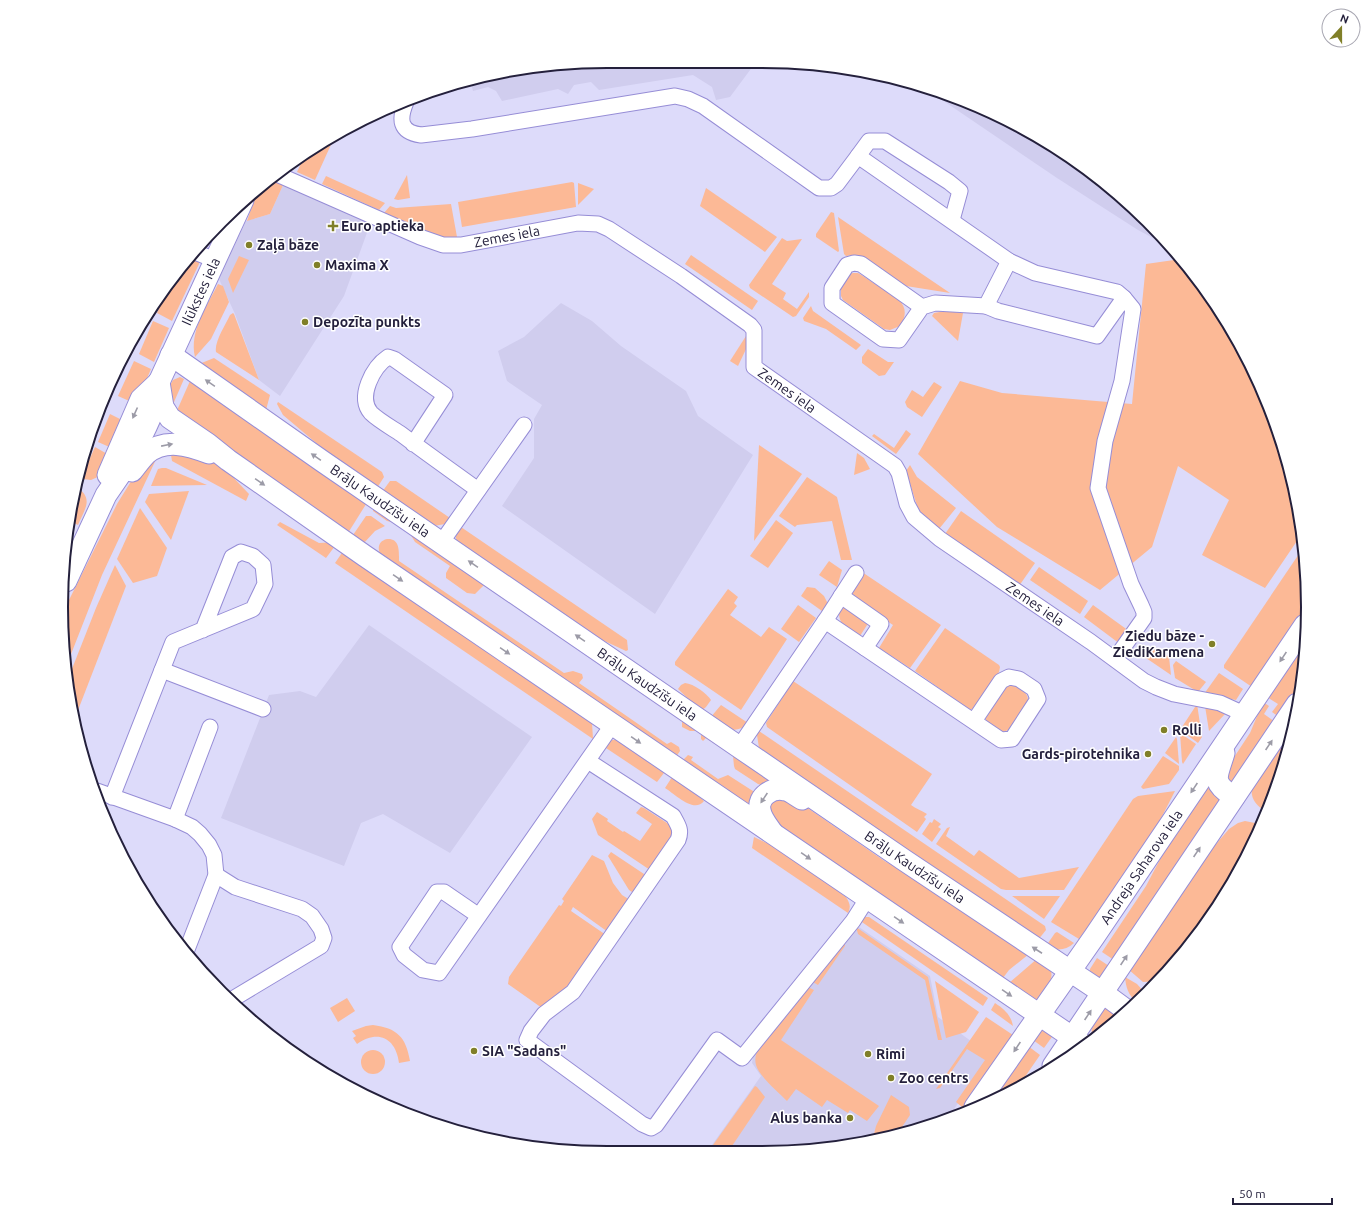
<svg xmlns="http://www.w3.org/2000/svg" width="1369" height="1214" viewBox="0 0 1369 1214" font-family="Ubuntu,sans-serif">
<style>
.built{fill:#d0cdee}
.green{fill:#fcb996}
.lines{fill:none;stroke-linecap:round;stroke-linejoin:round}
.street-casing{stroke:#968dd6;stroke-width:17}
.secondary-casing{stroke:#968dd6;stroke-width:23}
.street{stroke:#fff;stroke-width:15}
.secondary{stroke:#fff;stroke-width:21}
.oneway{fill:#9c9ba7}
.poi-dot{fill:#807f28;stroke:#fff;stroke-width:1.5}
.labels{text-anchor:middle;stroke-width:3;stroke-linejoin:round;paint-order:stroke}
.poi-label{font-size:14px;font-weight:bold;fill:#24203c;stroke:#fff;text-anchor:start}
.street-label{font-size:14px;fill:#24203c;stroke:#fff}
.rim{fill:none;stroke:#24203c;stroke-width:2}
</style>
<rect width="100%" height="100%" fill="#dddbfa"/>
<g class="built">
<polygon points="607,61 756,62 730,97 716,100 712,87 693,75 599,90 591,82 574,85 568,94 558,89 502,101 496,91 488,87 473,91 470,79"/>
<polygon points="926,89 971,102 1035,134 1122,197 1157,234 1153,238 1138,230 1057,178"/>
<polygon points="284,183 372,219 344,296 280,396 259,380 235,314 219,279 246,221 270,214"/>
<polygon points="561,303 592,321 621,346 686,391 698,416 753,455 655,614 502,506 534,458 534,419 542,405 507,381 498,351 524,337"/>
<polygon points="369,625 532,737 450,853 383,814 361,823 344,866 221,818 269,695 300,691 316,697"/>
<polygon points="856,925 930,976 938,1017 990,1055 949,1117 904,1134 797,1152 707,1152 761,1076 752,1063 754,1051"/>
</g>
<g class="green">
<polygon points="334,138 315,180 297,172 303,159"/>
<polygon points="407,175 410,198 398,200 394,199"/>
<polygon points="326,176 385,203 379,210 322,184"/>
<path d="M275 181 284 183 270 214 247 221C253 205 256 184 275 181Z"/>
<polygon points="572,182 574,183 576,207 462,227 458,202"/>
<polygon points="578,183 594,189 578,205"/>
<polygon points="706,188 777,237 765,252 700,206"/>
<polygon points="451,204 457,237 442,238 384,213 390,206 396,208"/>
<polygon points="831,212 834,213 839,251 838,252 816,237 816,234"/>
<polygon points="838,217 950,293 906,286 863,257 853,255 846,256 844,254"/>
<polygon points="782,238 787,241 802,239 772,284 786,293 783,299 797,309 809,292 809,297 796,316 793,317 750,288 749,285"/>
<polygon points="192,255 199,260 199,264 172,321 157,313 175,273"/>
<polygon points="691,255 758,301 752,310 685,264"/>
<polygon points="239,256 249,260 233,293 228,279"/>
<polygon points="1181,259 1195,275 1252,366 1289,465 1301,535 1265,588 1202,555 1229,500 1178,466 1152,547 1100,590 997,527 918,454 960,381 1002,393 1132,404 1146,264"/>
<path d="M853 273H858L863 276 899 300C907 308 906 317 900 326L890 330 884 329 843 300 841 296V284L849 274Z"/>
<path d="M218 284 223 286 229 302 211 339 195 357C189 331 207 306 218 284Z"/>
<polygon points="811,306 813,311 861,345 856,350 826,329 804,321 803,318"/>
<polygon points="945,311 963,313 958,341 932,316 934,313"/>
<path d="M233 313 234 314 259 380 216 352C214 342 226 324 230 315Z"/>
<polygon points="153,321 169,328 154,362 139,354"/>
<polygon points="746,336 748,345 738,366 730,361"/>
<polygon points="868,349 888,362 894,362 885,375 879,376 862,363 862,357"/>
<polygon points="214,358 270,395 266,410 199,364"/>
<polygon points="134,361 151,369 136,404 118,396"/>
<polygon points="180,377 184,379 171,409 168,389 173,380"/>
<polygon points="190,381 368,501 348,533 175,415"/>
<polygon points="934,382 942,387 922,417 907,407 905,402 912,390 923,397"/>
<polygon points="278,402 382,472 384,477 377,488 347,469 283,415 277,404"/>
<polygon points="110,414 126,422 114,449 98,442"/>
<polygon points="906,430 911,434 896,454 872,436 874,434 894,448"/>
<polygon points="759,445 802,474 754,541"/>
<polygon points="95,447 109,455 100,476 91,480 83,479 82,476"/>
<polygon points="170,449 215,462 228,472 249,494 246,501 172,461"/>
<path d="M159 453 102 575 66 667C62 644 60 622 69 600L117 504 143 462Z"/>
<polygon points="857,453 864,458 870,469 854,475"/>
<polygon points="910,465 917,477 956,508 939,529 919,512 906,471"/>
<polygon points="162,468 166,468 207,485 151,486 158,469"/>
<polygon points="807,477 837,497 852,560 841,560 832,521 797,525 795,527 779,516"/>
<polygon points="390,481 396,481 450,518 445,524 434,526 382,492"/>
<path d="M76 487C95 498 84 510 78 525L70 521 71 501Z"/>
<polygon points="189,491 171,540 145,502 149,494"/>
<polygon points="373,505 697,725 695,731 690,731 682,727 682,721 484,585 475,594 467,593 446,578 446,573 450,566 415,542 407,529 399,524 387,521 373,511"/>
<polygon points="140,508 167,548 157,576 133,583 117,559"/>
<polygon points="961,511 1035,563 1019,586 945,534"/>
<polygon points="366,516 371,516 385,526 375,531 364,543 353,535"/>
<polygon points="776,520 793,533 768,568 750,556"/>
<polygon points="280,522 319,543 338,542 326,558 277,525"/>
<path d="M458 525 627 640 628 650 626 651 598 638 458 545C455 537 455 533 458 525Z"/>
<path d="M387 539C400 538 399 551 399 561L564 673 573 671 582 674 583 678 579 683 667 744 671 742 679 747 680 751 676 757 381 556C377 549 378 541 387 539Z"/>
<polygon points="346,547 592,723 593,739 335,563"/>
<polygon points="1303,548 1307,571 1306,608 1252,687 1224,668 1224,665"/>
<polygon points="829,561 842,570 837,587 819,575"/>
<polygon points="115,565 126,586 75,718 68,679 96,608"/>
<polygon points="1039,567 1088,601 1080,614 1030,580"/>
<polygon points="862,572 941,625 910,668 879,648 893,625 848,595"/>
<polygon points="807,587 815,588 824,596 828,604 822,611 801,596"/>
<polygon points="728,589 738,597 734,603 737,606 730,615 761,637 769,627 787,639 741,710 675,665 675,662"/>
<polygon points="798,605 816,618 799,642 781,629"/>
<polygon points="1093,605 1129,631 1120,644 1084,617"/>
<path d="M844 607 869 622 860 636C850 630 839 626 839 613Z"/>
<polygon points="945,628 999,665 1000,667 999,672 974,708 970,710 915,671"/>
<polygon points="1304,643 1303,682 1279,717 1272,712 1278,704 1267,697"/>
<polygon points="1154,647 1169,657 1171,675 1146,658"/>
<polygon points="1176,661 1206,682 1198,692 1175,678 1173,665"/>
<polygon points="1219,673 1243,689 1236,700 1204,694"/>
<path d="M793 681 932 774 911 805C916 809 921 810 927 814L924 817 926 819 917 832 767 727 766 723Z"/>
<path d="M685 683C694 684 706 693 711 700L706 707 701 711 678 689 681 685Z"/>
<path d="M1014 684C1019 688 1028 692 1028 700 1028 706 1022 711 1019 716 1009 732 1005 737 988 726L986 720V713L1007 685Z"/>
<polygon points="1263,702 1269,706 1264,714 1275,722 1232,785 1223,774 1250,733"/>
<polygon points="1197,704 1202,737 1198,743 1180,730"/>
<path d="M721 705 748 723C734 737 724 726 710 718Z"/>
<polygon points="1205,706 1220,709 1225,714 1209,731"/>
<polygon points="704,730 780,782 764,786 758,784 735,769 734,766 733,756 706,738 703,741 701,739 701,734"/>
<polygon points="759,731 1045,926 1046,930 1038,940 759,748 757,735"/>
<path d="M1289 732 1291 733 1279 782 1266 812C1256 805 1250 799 1252 786Z"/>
<polygon points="1180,733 1196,744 1183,764 1182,762"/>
<polygon points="1176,737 1177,739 1179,764 1165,753"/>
<polygon points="621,739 667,769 657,782 603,746 612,740"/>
<polygon points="688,755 693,757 691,760 718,779 728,775 756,793 751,806 682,761"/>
<polygon points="1163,756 1179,766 1179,770 1169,784 1143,789 1141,787"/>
<path d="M674 774 704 801C694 814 675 794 665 788Z"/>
<polygon points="1209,780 1221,801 1114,960 1102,952 1146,886 1174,833"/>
<polygon points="1175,791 1153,834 1079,939 1051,922 1133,799 1138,796"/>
<polygon points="775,798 796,800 886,862 920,878 1029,954 1009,970 1003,978 771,821 768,806"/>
<polygon points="641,807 644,808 670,825 672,827 673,836 650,870 598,835 592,819 597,812 608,819 607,821 623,832 624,831 640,841 652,824 636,813"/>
<polygon points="934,819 941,824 938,827 941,829 932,842 922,834 930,822 932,823"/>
<polygon points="1245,821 1255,823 1259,826 1243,861 1172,968 1158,981 1143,982 1128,969 1203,859 1229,829 1238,823"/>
<polygon points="950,827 946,836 974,856 979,850 1019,878 1079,867 1064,890 1006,890 1001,889 936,844 947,828"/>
<path d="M754 837 783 851 846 897C850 904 851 906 848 913L752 848Z"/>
<polygon points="611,852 647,876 635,894 629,890 608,856"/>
<polygon points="592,855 604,861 613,883 622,895 630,900 608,932 573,907 571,911 606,935 570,987 542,1008 508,984 509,977 559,905 561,906 564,901 562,899"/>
<polygon points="1012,896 1060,896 1044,919"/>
<polygon points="864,917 869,917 988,998 983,1006 859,920"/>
<polygon points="856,927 928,977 942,1040 938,1040 925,980 858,934"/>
<path d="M1057 932 1074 943C1065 951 1056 951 1046 946L1055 933Z"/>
<polygon points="845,943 845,946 818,985 811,981 843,944"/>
<path d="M1038 958C1041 961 1047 965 1050 969 1056 979 1043 993 1038 1002L1009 983Z"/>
<polygon points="1097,958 1109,966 1100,981 1090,973 1090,969"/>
<path d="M1125 977 1137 984 1145 993 1136 1001C1128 995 1126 987 1125 977Z"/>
<polygon points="935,981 979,1012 966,1032 946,1038"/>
<path d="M808 987 814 990 781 1040 879 1106 867 1121 850 1110 848 1113 827 1100 822 1107 796 1089 787 1101C778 1092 759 1076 756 1065 754 1058 757 1052 758 1046Z"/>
<polygon points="347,998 355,1011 338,1022 330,1008"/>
<path d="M995 1003C1004 1009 1011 1015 1013 1026L991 1010Z"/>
<path d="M1104 1006 1119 1017 1095 1039C1086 1028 1097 1016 1104 1006Z"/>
<polygon points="986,1017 1013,1035 968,1104 962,1107 956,1102 985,1060 967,1049 940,1088 936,1089"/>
<path d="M373 1025C397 1028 406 1037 410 1061L399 1063C396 1038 378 1029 357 1044L353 1038 356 1036 352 1031 366 1026Z"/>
<polygon points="1042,1026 1054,1034 1044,1048 1033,1040"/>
<polygon points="1028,1046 1040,1055 1018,1087 1004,1097 990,1102"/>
<circle cx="373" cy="1062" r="12"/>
<polygon points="755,1086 757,1087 765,1097 728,1152 708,1152"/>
<polygon points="891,1095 909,1107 910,1115 896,1136 875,1139 873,1138 876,1126"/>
</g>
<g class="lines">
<defs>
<g id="street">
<path d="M406 102C399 119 399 132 421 135L472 129 675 96 688 99 703 106 819 188H831L837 184 858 156 1009 261 1035 273 1117 292 1124 298 1133 309 1122 381 1105 441 1098 488 1131 584 1141 605 1144 612V618L1115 659"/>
<polyline points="858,156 869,141 885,141 949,182 960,191 952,220"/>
<path id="s1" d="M279 175 420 237 443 245H461L578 223 598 224 609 229 681 276 750 325 754 330V367L895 466 899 473 907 504 914 517 940 539 1091 642 1144 681 1156 687 1174 694 1220 703 1244 714"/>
<polyline points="195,252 215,260"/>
<polyline points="986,306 998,311 1097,336 1124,298"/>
<polyline points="922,307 899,340 883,339 832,303 832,288 847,265 854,263 861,264 922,307 935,303 986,306 1009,261"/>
<path d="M413 444 445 395 394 359 388 357C373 367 357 397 371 413 378 420 392 428 401 434 426 453 452 471 478 490"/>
<polyline points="441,543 524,425"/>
<polyline points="841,596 881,624 865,648"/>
<polyline points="825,621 1001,740 1012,739 1038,699 1034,689 1019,679 1009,677 1001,681 974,721"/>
<polyline points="162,670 263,709"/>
<polyline points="739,747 827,618 856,573"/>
<path d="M588 761 673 816C678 825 682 830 678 840L573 992 544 1014 531 1031 527 1040 642 1124 651 1128 656 1125 717 1040 742 1058 853 921 867 899"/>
<polyline points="97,791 175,819 192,827 200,834 209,845 214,855 216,875 186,952"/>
<polyline points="112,797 173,642 253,609 265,584 263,565 253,556 241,552 232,557 203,630"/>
<polyline points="175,819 210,727"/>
<polyline points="216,875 235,887 302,909 312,916 321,929 324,938 321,946 231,1000"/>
<polyline points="479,916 444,892 437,892 400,947 404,955 423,970 439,973 613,724"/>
</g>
<g id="secondary">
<path id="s2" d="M171 355 322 461 739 747 904 860 1103 993 1126 1010"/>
<polyline points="159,382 163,407 170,418 208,444 228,460 365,556 1085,1046"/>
<path d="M132 471C136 466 141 459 146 454 165 438 188 445 209 453"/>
<polyline points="108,475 141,399 159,382"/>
<path id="s3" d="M66 581 106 495 130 460 146 427 155 407 159 382 243 200"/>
<path d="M1224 753C1217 777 1210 782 1234 797"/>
<path d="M772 832C767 825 761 818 760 810 757 796 773 787 785 790 791 791 796 796 802 799"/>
<polyline points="1053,1066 1297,704"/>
<path id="s4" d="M975 1107 1094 937 1305 625"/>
</g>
</defs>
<use href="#street" class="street-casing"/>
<use href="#secondary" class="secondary-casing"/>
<use href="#street" class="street"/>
<use href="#secondary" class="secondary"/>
</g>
<defs><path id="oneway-solid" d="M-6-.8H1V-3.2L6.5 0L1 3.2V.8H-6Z"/></defs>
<g class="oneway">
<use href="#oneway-solid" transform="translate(210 383) rotate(-145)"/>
<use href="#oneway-solid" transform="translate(135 413) rotate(114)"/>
<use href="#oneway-solid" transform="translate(167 445) rotate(-11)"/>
<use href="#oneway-solid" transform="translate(316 457) rotate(-145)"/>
<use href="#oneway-solid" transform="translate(260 482) rotate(35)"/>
<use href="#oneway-solid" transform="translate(473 564) rotate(-146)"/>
<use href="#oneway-solid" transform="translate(398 578) rotate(34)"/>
<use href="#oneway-solid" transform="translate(580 638) rotate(-146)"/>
<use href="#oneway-solid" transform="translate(505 651) rotate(34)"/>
<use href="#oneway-solid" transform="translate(1283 657) rotate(124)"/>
<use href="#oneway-solid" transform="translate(636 740) rotate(35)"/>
<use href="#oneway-solid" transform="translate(1269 745) rotate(-56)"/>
<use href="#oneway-solid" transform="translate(1194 788) rotate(124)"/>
<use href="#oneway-solid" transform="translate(764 798) rotate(124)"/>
<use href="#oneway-solid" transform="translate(1197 852) rotate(-56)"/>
<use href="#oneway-solid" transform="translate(806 856) rotate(35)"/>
<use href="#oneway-solid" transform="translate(899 920) rotate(34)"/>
<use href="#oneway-solid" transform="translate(1037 950) rotate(-147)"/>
<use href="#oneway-solid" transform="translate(1124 960) rotate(-56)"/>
<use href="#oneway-solid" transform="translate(1007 993) rotate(34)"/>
<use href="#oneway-solid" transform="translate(1088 1015) rotate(-56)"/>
<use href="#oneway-solid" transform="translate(1017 1047) rotate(124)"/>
</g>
<g class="poi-dot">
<path d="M331 220h4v4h4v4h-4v4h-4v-4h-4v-4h4z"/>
<circle cx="249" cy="245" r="4"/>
<circle cx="317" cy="265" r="4"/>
<circle cx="305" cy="322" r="4"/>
<circle cx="1212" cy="644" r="4"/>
<circle cx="1164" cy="730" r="4"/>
<circle cx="1148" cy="754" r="4"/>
<circle cx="474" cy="1051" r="4"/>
<circle cx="868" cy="1054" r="4"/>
<circle cx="891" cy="1078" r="4"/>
<circle cx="850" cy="1118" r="4"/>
</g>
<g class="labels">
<g class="poi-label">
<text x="341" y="231">Euro aptieka</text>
<text x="257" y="250">Zaļā bāze</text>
<text x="325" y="270">Maxima X</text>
<text x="313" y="327">Depozīta punkts</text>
<text x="1204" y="641" text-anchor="end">Ziedu bāze -<tspan x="1204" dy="16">ZiediKarmena</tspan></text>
<text x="1172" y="735">Rolli</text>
<text x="1140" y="759" text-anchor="end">Gards-pirotehnika</text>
<text x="482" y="1056">SIA "Sadans"</text>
<text x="876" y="1059">Rimi</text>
<text x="899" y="1083">Zoo centrs</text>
<text x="842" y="1123" text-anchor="end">Alus banka</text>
</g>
<g class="street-label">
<text dy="5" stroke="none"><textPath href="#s1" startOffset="243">Zemes iela</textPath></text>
<text dy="5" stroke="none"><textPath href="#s3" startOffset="321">Ilūkstes iela</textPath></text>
<text dy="5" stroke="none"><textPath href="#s1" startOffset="602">Zemes iela</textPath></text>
<text dy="5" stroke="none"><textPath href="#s2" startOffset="255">Brāļu Kaudzīšu iela</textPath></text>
<text dy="5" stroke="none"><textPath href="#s1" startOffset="938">Zemes iela</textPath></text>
<text dy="5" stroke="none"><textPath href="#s2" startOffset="579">Brāļu Kaudzīšu iela</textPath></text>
<text dy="5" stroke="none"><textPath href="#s2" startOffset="903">Brāļu Kaudzīšu iela</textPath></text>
<text dy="5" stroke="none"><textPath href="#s4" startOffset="292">Andreja Saharova iela</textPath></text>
</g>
</g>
<path d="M0 0H1369V1214H0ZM607 68H762A539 539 0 0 1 1301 607V607A539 539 0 0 1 762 1146H607A539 539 0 0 1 68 607V607A539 539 0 0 1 607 68Z" fill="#fff" fill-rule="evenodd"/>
<path class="rim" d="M607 68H762A539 539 0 0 1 1301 607V607A539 539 0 0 1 762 1146H607A539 539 0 0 1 68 607V607A539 539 0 0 1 607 68Z"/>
<g transform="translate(1341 28) rotate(21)"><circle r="19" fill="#ffffff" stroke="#a7a6b1"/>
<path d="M0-3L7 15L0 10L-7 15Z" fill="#807f28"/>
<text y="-6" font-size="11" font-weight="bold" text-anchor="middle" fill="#24203c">N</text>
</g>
<path d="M1233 1198v6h99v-6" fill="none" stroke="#24203c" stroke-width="2"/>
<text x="1239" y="1198" font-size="12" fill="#24203c" stroke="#ffffff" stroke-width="3" paint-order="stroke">50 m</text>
</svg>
